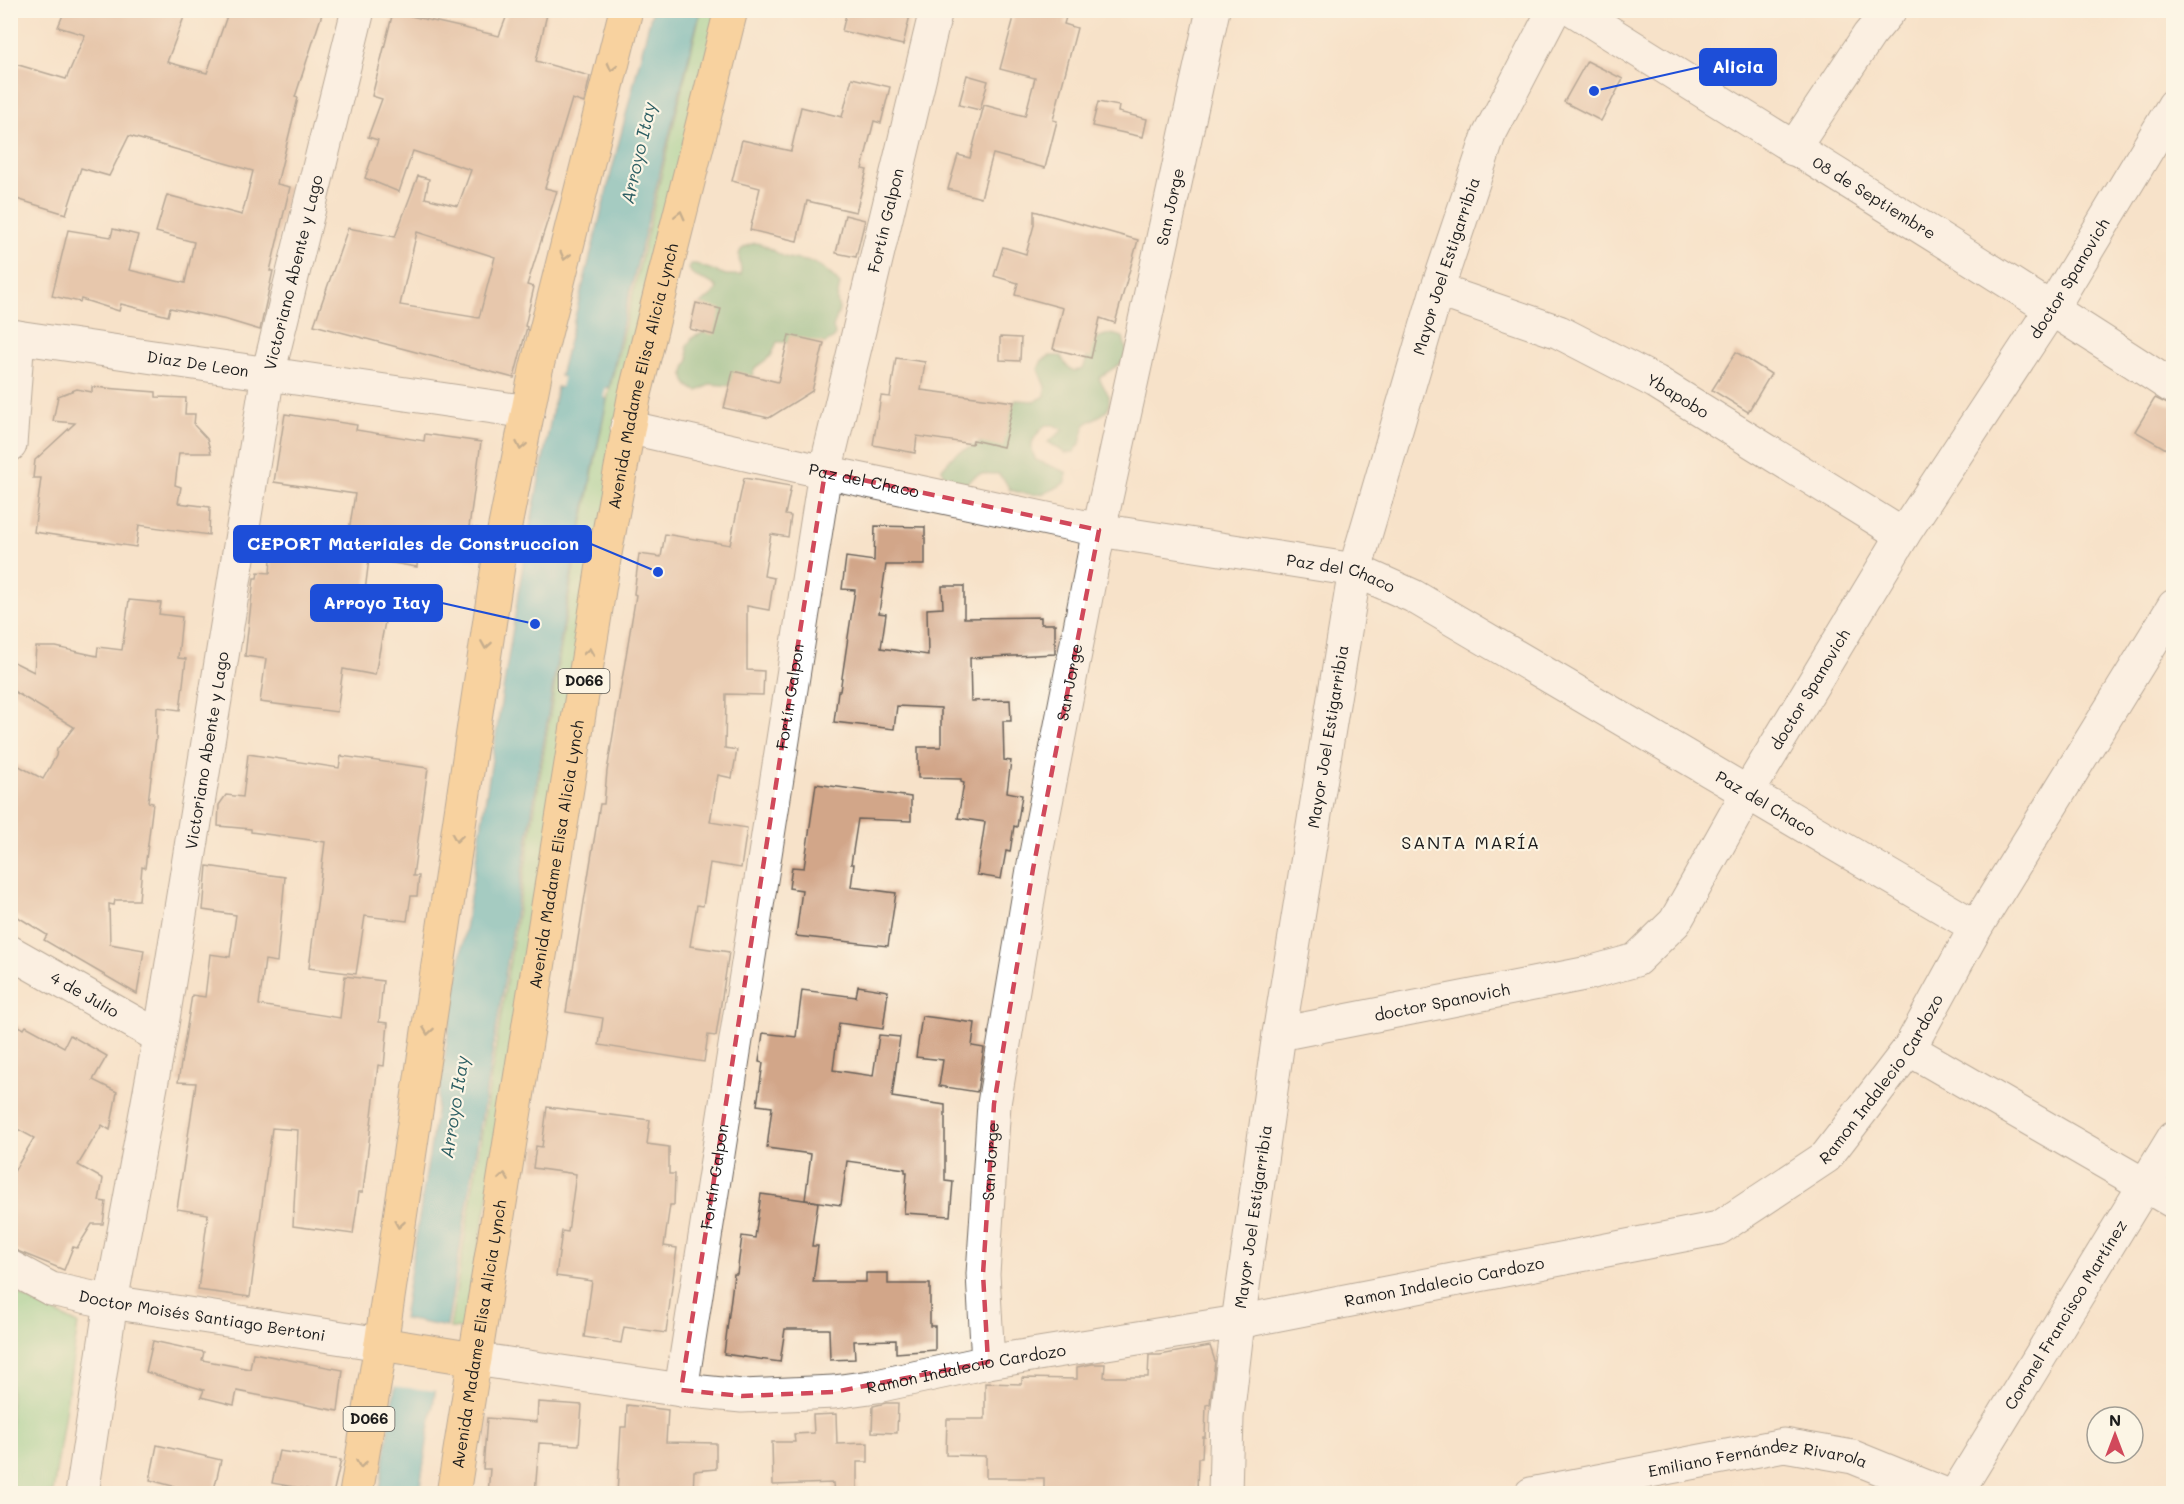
<svg xmlns="http://www.w3.org/2000/svg" width="2184" height="1504" viewBox="0 0 2184 1504" font-family="Mali,sans-serif">
<style>
.green{fill:#87d18d;stroke:#527654;stroke-width:1.5}
.forest{fill:#6db378;stroke:#44684a;stroke-width:1.5}
.water{fill:#3fafb9;stroke:#2e666a;stroke-width:1.5}
.pier{fill:#f7e2c9}
.lines{fill:none;stroke-linecap:round;stroke-linejoin:round}
.river{stroke:#3fafb9;stroke-width:44}
.building{fill:#d2a689;fill-rule:evenodd}
.minor-casing{stroke:#696159;stroke-width:35}
.highway-casing{stroke:#696159;stroke-width:35}
.minor{stroke:#fff;stroke-width:33}
.highway{stroke:#f9bf6d;stroke-width:33}
.oneway{stroke:#8a6e44}
.marked{fill:none;stroke:#d1495b;stroke-width:4.5;stroke-dasharray:12 8;stroke-linejoin:round}
.labels{text-anchor:middle;stroke-width:4.5;stroke-linejoin:round;paint-order:stroke}
.shield{fill:#fcf5e5;stroke:#5f5d58;stroke-width:1.5}
.shield-label{font-size:15px;font-weight:bold;fill:#1c1c1c}
.street-label{font-size:16px;fill:#1c1c1c;stroke:#fcf5e5}
.water-label{font-size:18px;font-style:italic;fill:#2c5e63;stroke:#fcf5e5}
.neighbourhood-label{font-size:18px;letter-spacing:1.5px;fill:#1c1c1c;stroke:#fcf5e5}
.leader{fill:none;stroke:#1d4ed8;stroke-width:2}
.callout-dot{fill:#1d4ed8;stroke:#fcf5e5;stroke-width:2}
.callout{fill:#1d4ed8;stroke:#1d4ed8;stroke-width:2}
.callout-label{font-size:18px;text-anchor:middle;font-weight:bold;fill:#fff}
</style>
<rect width="100%" height="100%" fill="#fcf5e5"/>
<filter id="ink" filterUnits="userSpaceOnUse"><feTurbulence type="fractalNoise" baseFrequency=".0167" numOctaves="2"/><feDisplacementMap in="SourceGraphic" scale="12" xChannelSelector="R" yChannelSelector="G"/><feConvolveMatrix kernelMatrix="1 2 1 2 8 2 1 2 1" color-interpolation-filters="sRGB"/></filter>
<filter id="wash" filterUnits="userSpaceOnUse"><feTurbulence type="fractalNoise" baseFrequency=".008" numOctaves="4" result="noise"/><feDisplacementMap in="SourceGraphic" scale="24" xChannelSelector="R" yChannelSelector="G"/><feGaussianBlur stdDeviation="1.35" result="paint"/><feColorMatrix in="noise" values="0 0 0 0 0 0 0 0 0 0 0 0 0 0 0 0 0 1.4 0 .05"/><feComposite in="paint" operator="in"/></filter>
<g filter="url(#wash)">
<rect width="100%" height="100%" fill="#f7e2c9"/>
<g class="green">
<polygon points="701,11 716,11 463,1329 450,1328 574,568 608,396"/>
<polygon points="10,1290 78,1324 53,1493 11,1493"/>
</g>
<g class="forest">
<path d="M755 243C765 243 775 253 785 257 795 261 809 259 818 265 826 270 834 277 840 284L837 300 839 310 833 328 835 334 834 338C816 352 796 341 777 342L771 356 755 368 749 383 741 387 711 384 698 391C681 386 681 373 689 360L687 346 693 337 703 333 700 305 715 292 717 288C709 278 694 281 689 269L691 264H696L726 275H741C742 259 730 250 755 243Z"/>
<path d="M1112 334 1123 337 1127 352 1124 361 1099 378 1109 396V407L1103 414 1085 424 1080 444 1074 452 1065 453 1048 442 1063 430 1054 425H1045C1034 438 1027 442 1036 460L1066 472V482C1043 497 1036 497 1010 490L1005 481 998 474C992 474 983 473 978 475 963 481 964 495 945 480L942 469 955 454 993 437 1003 435C1012 422 1006 412 1016 400L1036 401 1045 396V387L1038 369 1042 360 1050 356H1061L1066 365 1074 371 1083 369C1091 350 1085 337 1112 334Z"/>
</g>
<g class="water">
<polygon points="652,11 700,11 627,305 609,388 603,387 600,397 607,399 573,564 447,1327 403,1319 524,558 557,387 600,397 602,386 560,376"/>
<polygon points="396,1380 436,1387 419,1493 379,1494"/>
</g>
<polygon class="pier" points="397,1377 437,1384 439,1391 392,1386 394,1379"/>
<g class="lines">
<polyline class="river" points="569,451 598,323"/>
</g>
<g id="blocks">
<g class="building">
<polygon points="65,10 160,10 184,17 167,62 207,73 229,10 309,10 322,14 295,97 298,98 277,184 290,187 270,271 273,271 260,330 227,320 170,308 168,316 121,304 119,311 81,299 80,302 52,296 68,230 111,237 113,229 138,235 129,270 185,283 194,242 156,232 167,195 242,215 253,171 129,136 109,176 81,168 66,214 10,197 10,74 15,64 66,79 85,35 58,27"/>
<path d="M509 10H548L536 61 590 76 584 103 572 99 545 188 557 191 527 285 534 287 525 326 527 327 514 378 314 325 348 228 395 237 418 176 429 179 425 198 458 206 471 170 413 151 399 192 365 178 378 140 368 137 382 99 372 96 393 12 499 36ZM417 232 495 257 479 318 400 305Z"/>
<polygon points="847,10 893,10 910,15 903,45 842,31"/>
<polygon points="1016,10 1068,10 1064,24 1077,28 1053,120 1057,121 1045,168 993,154 981,198 948,189 958,155 970,158 984,105 1025,116 1035,78 1000,69"/>
<polygon points="1587,61 1623,79 1601,121 1564,102"/>
<polygon points="967,75 988,81 980,110 959,105"/>
<polygon points="852,78 890,87 881,123 874,121 862,169 867,170 856,212 807,201 797,241 750,230 760,188 732,181 742,140 791,151 801,107 842,117"/>
<polygon points="1098,102 1119,106 1118,112 1147,119 1143,137 1092,126"/>
<polygon points="1034,211 1138,240 1115,323 1100,318 1091,358 1053,349 1063,308 1015,295 1018,283 994,276 1003,247 1026,254 1034,225"/>
<polygon points="845,215 865,220 856,257 836,253"/>
<polygon points="696,303 721,309 714,335 690,329"/>
<polygon points="789,335 824,343 812,391 769,418 724,408 733,371 778,382"/>
<polygon points="1000,337 1021,338 1020,361 1000,360"/>
<polygon points="1736,352 1771,374 1748,412 1712,390"/>
<polygon points="896,358 925,362 921,390 1014,402 1003,447 973,440 972,444 917,436 915,453 873,445 881,396 890,397"/>
<polygon points="92,387 156,392 156,397 186,398 185,414 195,414 194,425 207,439 211,453 179,453 175,485 181,487 178,503 210,507 209,535 139,525 136,547 34,532 41,478 33,478 35,460 75,423 53,421 58,396 77,389 92,392"/>
<polygon points="2155,398 2174,407 2174,438 2166,449 2135,431"/>
<polygon points="285,414 357,425 356,430 424,441 425,434 481,442 469,527 482,529 477,560 418,551 417,567 369,559 363,607 387,611 375,675 343,669 337,712 260,702 266,659 245,656 254,578 257,578 258,572 270,573 272,544 277,544 279,535 347,543 355,494 274,482"/>
<polygon points="744,478 791,486 785,515 791,516 788,537 771,534 764,576 774,578 769,610 747,606 747,670 764,671 763,695 726,694 725,748 737,750 732,778 718,775 710,822 747,828 741,868 710,863 703,906 697,905 690,946 729,952 716,1036 708,1035 704,1062 599,1045 603,1018 566,1012 600,804 604,804 607,771 636,595 634,594 639,554 661,557 665,534 730,545"/>
<polygon points="875,526 925,527 925,565 886,565 879,613 886,614 881,648 928,655 927,609 943,608 942,586 964,586 964,618 1041,617 1041,624 1055,624 1055,654 970,658 971,701 1010,700 1011,721 1003,721 1004,760 1011,761 1007,792 1022,795 1017,827 1014,826 1010,852 1006,851 1001,879 977,875 985,822 958,818 964,783 961,782 961,779 918,778 918,747 941,747 941,708 897,706 894,729 834,722 838,691 840,691 855,590 842,589 846,557 874,561"/>
<polygon points="129,600 161,603 159,614 182,617 178,658 186,659 180,710 157,707 156,738 148,802 153,803 145,868 142,867 139,900 115,900 114,905 109,904 110,944 144,950 137,994 44,940 47,935 10,912 10,761 43,779 56,756 57,749 74,727 10,689 10,660 34,672 36,647 56,647 97,656 98,647 122,650"/>
<polygon points="248,754 339,768 341,756 428,768 413,876 419,876 417,896 411,896 407,921 365,916 356,974 309,968 325,842 251,832 251,829 218,826 219,805 226,795 243,797"/>
<polygon points="816,784 911,797 911,821 858,819 851,864 854,864 851,887 896,893 888,946 796,936 802,890 789,888 792,867 804,868"/>
<polygon points="207,866 285,877 277,962 265,960 259,1005 340,1018 345,976 383,981 379,1022 388,1023 384,1066 378,1065 363,1192 359,1192 353,1234 293,1226 298,1130 272,1128 250,1297 198,1290 208,1214 177,1209 196,1083 178,1082 192,995 205,997 210,954 230,957 236,915 203,910"/>
<polygon points="858,986 888,991 883,1029 839,1023 833,1070 873,1076 879,1035 900,1037 892,1097 945,1105 945,1181 953,1182 950,1216 904,1213 907,1172 905,1172 905,1169 847,1161 841,1205 805,1200 811,1154 767,1148 772,1107 757,1105 763,1063 759,1062 763,1033 796,1037 802,990 856,997"/>
<polygon points="922,1016 975,1023 972,1046 984,1048 977,1092 939,1086 943,1060 916,1057"/>
<polygon points="10,1021 24,1029 26,1026 64,1047 70,1035 107,1056 93,1080 117,1092 110,1130 102,1125 78,1165 103,1179 99,1201 106,1202 103,1224 92,1224 77,1248 73,1247 64,1270 10,1248 10,1178 34,1138 10,1125"/>
<polygon points="547,1107 650,1120 647,1144 669,1147 669,1174 675,1174 674,1205 670,1205 664,1246 677,1248 666,1333 624,1327 621,1343 584,1337 592,1281 556,1276 562,1231 568,1232 576,1174 533,1168 536,1146 542,1147"/>
<polygon points="761,1194 818,1202 812,1246 818,1246 813,1282 866,1282 866,1273 888,1273 888,1284 930,1284 930,1326 935,1326 935,1350 896,1353 896,1340 854,1341 855,1359 830,1360 829,1329 785,1329 780,1362 724,1354 734,1274 737,1274 742,1236 755,1238"/>
<polygon points="153,1341 204,1352 202,1360 250,1369 253,1353 343,1370 338,1411 237,1391 234,1405 201,1397 204,1390 146,1372"/>
<polygon points="1210,1346 1215,1361 1210,1404 1206,1405 1205,1437 1203,1437 1202,1458 1198,1458 1197,1491 1113,1488 1113,1494 1044,1494 1044,1478 986,1478 986,1456 946,1455 947,1419 985,1419 985,1383 1022,1384 1022,1378 1077,1379 1077,1367 1092,1364 1105,1364 1104,1377 1148,1377 1149,1355 1160,1355"/>
<polygon points="538,1402 582,1405 579,1445 539,1443 535,1494 488,1494 490,1469 483,1469 487,1418 537,1422"/>
<polygon points="886,1403 898,1403 897,1433 872,1432 873,1406"/>
<polygon points="627,1405 668,1410 666,1442 716,1443 716,1469 694,1471 693,1494 617,1494 621,1427 626,1427"/>
<polygon points="836,1414 837,1444 868,1443 868,1462 857,1462 857,1494 834,1494 833,1483 773,1485 772,1442 795,1442 794,1434 814,1433 813,1415"/>
<polygon points="157,1445 221,1460 213,1494 202,1494 150,1480"/>
<polygon points="279,1451 341,1460 333,1494 272,1483"/>
</g>
</g>
</g>
<g filter="url(#ink)">
<use href="#blocks" fill-opacity="0" stroke="#696159" stroke-width="1.5"/>
<g class="lines">
<defs>
<g id="minor">
<path id="s1" d="M1574 10C1774 137 1976 258 2174 388"/>
<polyline points="1793,149 1869,35 1890,10"/>
<path id="s2" d="M1437 290 1559 332 1656 382 1903 535"/>
<path id="s3" d="M10 336 528 412"/>
<path id="s4" d="M627 427 825 472 1099 530 1355 570 1413 596 1976 927"/>
<polyline points="10,445 18,337"/>
<path id="s5" d="M10 952 160 1037"/>
<path id="s6" d="M1279 1034 1589 973 1636 960 1675 922 1748 792 1903 535 2052 308 2174 105"/>
<polyline points="1909,1049 2174,1202"/>
<path id="s7" d="M10 1267 51 1289 111 1302 381 1344"/>
<path id="s8" d="M475 1359 681 1390 742 1396 834 1392 877 1386 988 1362 1238 1322 1719 1228 1826 1157 1909 1049 1976 927 2174 606"/>
<path id="s9" d="M988 1362 983 1274 994 1104 1033 869 1099 530 1213 10"/>
<path id="s10" d="M681 1390 825 472 936 10"/>
<path id="s11" d="M82 1494 111 1302 160 1037 268 374 358 10"/>
<path id="s12" d="M1225 1494 1227 1417 1238 1322 1279 1034 1355 570 1437 290 1489 135 1554 10"/>
<path id="s13" d="M1531 1494 1784 1445 1853 1457 1944 1494"/>
<path id="s14" d="M1956 1494 2174 1137"/>
</g>
<g id="highway">
<polyline points="381,1344 475,1359"/>
<polyline points="356,1494 381,1344 501,546 536,370 626,10"/>
<path id="s15" d="M453 1494 604 559 634 398 731 10"/>
</g>
</defs>
<use href="#minor" class="minor-casing"/>
<use href="#highway" class="highway-casing"/>
<use href="#minor" class="minor"/>
<use href="#highway" class="highway"/>
</g>
<defs><path id="oneway-chevron" d="M-2-3.5L2.5 0L-2 3.5" fill="none" stroke-width="1.6" stroke-linecap="round" stroke-linejoin="round" transform="scale(1.5)"/></defs>
<g class="oneway">
<use href="#oneway-chevron" transform="translate(612 67) rotate(104)"/>
<use href="#oneway-chevron" transform="translate(680 215) rotate(-76)"/>
<use href="#oneway-chevron" transform="translate(565 256) rotate(104)"/>
<use href="#oneway-chevron" transform="translate(521 446) rotate(101)"/>
<use href="#oneway-chevron" transform="translate(486 645) rotate(99)"/>
<use href="#oneway-chevron" transform="translate(589 652) rotate(-81)"/>
<use href="#oneway-chevron" transform="translate(457 838) rotate(99)"/>
<use href="#oneway-chevron" transform="translate(428 1031) rotate(99)"/>
<use href="#oneway-chevron" transform="translate(504 1177) rotate(-81)"/>
<use href="#oneway-chevron" transform="translate(399 1224) rotate(99)"/>
<use href="#oneway-chevron" transform="translate(361 1464) rotate(99)"/>
</g>
</g>
<path d="M0 0H2184V1504H0ZM825 472 1099 530 1033 869 994 1104 983 1274 988 1362 834 1392 742 1396 681 1390Z" fill="#f7e2c9" fill-opacity=".55" fill-rule="evenodd"/>
<path class="marked" d="M825 472 1099 530 1033 869 994 1104 983 1274 988 1362 834 1392 742 1396 681 1390Z"/>
<g class="labels">
<g class="shield">
<rect x="558.5" y="669" width="51" height="24" rx="4.5"/>
<rect x="343.5" y="1407" width="51" height="24" rx="4.5"/>
</g>
<g class="shield-label">
<text x="584" y="686">D066</text>
<text x="369" y="1424">D066</text>
</g>
<g class="street-label">
<text dy="6" stroke="none"><textPath href="#s1" startOffset="354">08 de Septiembre</textPath></text>
<text dy="6" stroke="none"><textPath href="#s9" startOffset="1173">San Jorge</textPath></text>
<text dy="6" stroke="none"><textPath href="#s10" startOffset="1188">Fortín Galpon</textPath></text>
<text dy="6" stroke="none"><textPath href="#s12" startOffset="1251">Mayor Joel Estigarribia</textPath></text>
<text dy="6" stroke="none"><textPath href="#s11" startOffset="1240">Victoriano Abente y Lago</textPath></text>
<text dy="6" stroke="none"><textPath href="#s6" startOffset="1174">doctor Spanovich</textPath></text>
<text dy="6" stroke="none"><textPath href="#s3" startOffset="190">Diaz De Leon</textPath></text>
<text dy="6" stroke="none"><textPath href="#s15" startOffset="1134">Avenida Madame Elisa Alicia Lynch</textPath></text>
<text dy="6" stroke="none"><textPath href="#s2" startOffset="264">Ybapobo</textPath></text>
<text dy="6" stroke="none"><textPath href="#s4" startOffset="243">Paz del Chaco</textPath></text>
<text dy="6" stroke="none"><textPath href="#s4" startOffset="729">Paz del Chaco</textPath></text>
<text dy="6" stroke="none"><textPath href="#s9" startOffset="687">San Jorge</textPath></text>
<text dy="6" stroke="none"><textPath href="#s6" startOffset="688">doctor Spanovich</textPath></text>
<text dy="6" stroke="none"><textPath href="#s10" startOffset="702">Fortín Galpon</textPath></text>
<text dy="6" stroke="none"><textPath href="#s12" startOffset="765">Mayor Joel Estigarribia</textPath></text>
<text dy="6" stroke="none"><textPath href="#s11" startOffset="754">Victoriano Abente y Lago</textPath></text>
<text dy="6" stroke="none"><textPath href="#s4" startOffset="1215">Paz del Chaco</textPath></text>
<text dy="6" stroke="none"><textPath href="#s15" startOffset="648">Avenida Madame Elisa Alicia Lynch</textPath></text>
<text dy="6" stroke="none"><textPath href="#s5" startOffset="86">4 de Julio</textPath></text>
<text dy="6" stroke="none"><textPath href="#s6" startOffset="166">doctor Spanovich</textPath></text>
<text dy="6" stroke="none"><textPath href="#s8" startOffset="1486">Ramon Indalecio Cardozo</textPath></text>
<text dy="6" stroke="none"><textPath href="#s9" startOffset="201">San Jorge</textPath></text>
<text dy="6" stroke="none"><textPath href="#s10" startOffset="216">Fortín Galpon</textPath></text>
<text dy="6" stroke="none"><textPath href="#s12" startOffset="279">Mayor Joel Estigarribia</textPath></text>
<text dy="6" stroke="none"><textPath href="#s8" startOffset="982">Ramon Indalecio Cardozo</textPath></text>
<text dy="6" stroke="none"><textPath href="#s7" startOffset="200">Doctor Moisés Santiago Bertoni</textPath></text>
<text dy="6" stroke="none"><textPath href="#s14" startOffset="210">Coronel Francisco Martínez</textPath></text>
<text dy="6" stroke="none"><textPath href="#s15" startOffset="162">Avenida Madame Elisa Alicia Lynch</textPath></text>
<text dy="6" stroke="none"><textPath href="#s8" startOffset="496">Ramon Indalecio Cardozo</textPath></text>
<text dy="6" stroke="none"><textPath href="#s13" startOffset="231">Emiliano Fernández Rivarola</textPath></text>
</g>
<g class="water-label">
<text transform="translate(639 153) rotate(-77)" y="6">Arroyo Itay</text>
<text transform="translate(455 1107) rotate(-81)" y="6">Arroyo Itay</text>
</g>
<g class="neighbourhood-label">
<text x="1471" y="849">SANTA MARÍA</text>
</g>
</g>
<path class="leader" d="M1594 91L1700 67M658 572L591 544M535 624L442 603"/>
<g class="callout-dot">
<circle cx="1594" cy="91" r="6"/>
<circle cx="658" cy="572" r="6"/>
<circle cx="535" cy="624" r="6"/>
</g>
<g class="callout">
<rect x="1700" y="49" width="76" height="36" rx="6"/>
<rect x="234" y="526" width="357" height="36" rx="6"/>
<rect x="311" y="585" width="131" height="36" rx="6"/>
</g>
<g class="callout-label">
<text x="1738" y="73">Alicia</text>
<text x="413" y="550">CEPORT Materiales de Construccion</text>
<text x="377" y="609">Arroyo Itay</text>
</g>
<rect width="2184" height="1504" fill="none" stroke="#fcf5e5" stroke-width="36"/>
<g transform="translate(2115 1435)"><circle r="28" fill="#fcf5e5" stroke="#a29e95" stroke-width="1.5"/>
<path d="M0-4.5L10 22L0 15L-10 22Z" fill="#d1495b"/>
<text y="-9" font-size="16" font-weight="bold" text-anchor="middle" fill="#1c1c1c">N</text>
</g>
</svg>
